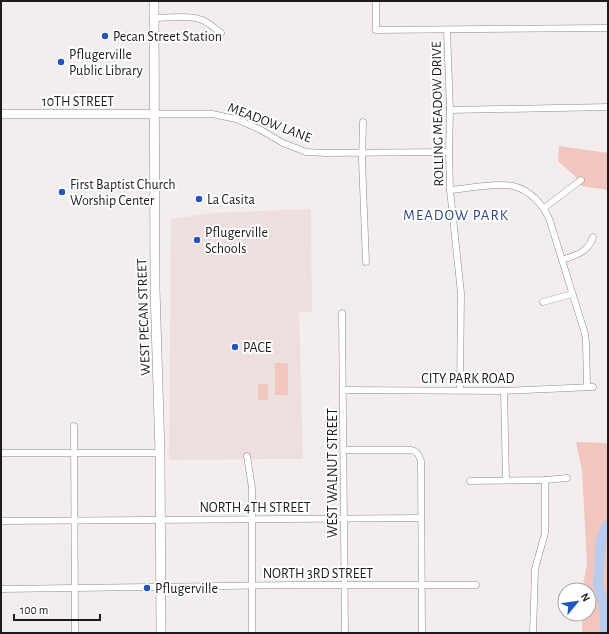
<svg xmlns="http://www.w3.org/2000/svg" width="609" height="634" viewBox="0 0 609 634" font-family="'Alegreya Sans',sans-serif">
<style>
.built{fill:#eddfdd}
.green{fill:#f0c6bf}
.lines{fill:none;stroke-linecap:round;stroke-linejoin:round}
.river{stroke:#baccee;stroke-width:10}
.minor-casing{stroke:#8e8a89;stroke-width:7}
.tertiary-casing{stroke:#8e8a89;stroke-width:9}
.secondary-casing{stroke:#8e8a89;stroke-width:10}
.minor{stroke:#fff;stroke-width:6}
.tertiary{stroke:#fff;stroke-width:8}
.secondary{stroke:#fff;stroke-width:9}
.poi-dot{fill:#2355c2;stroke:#fff;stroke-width:1.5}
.labels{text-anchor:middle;stroke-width:4;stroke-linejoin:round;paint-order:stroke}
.poi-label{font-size:14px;fill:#1d1b1b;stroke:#fff;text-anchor:start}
.street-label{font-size:14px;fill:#1d1b1b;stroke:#fff}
.neighbourhood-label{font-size:15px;letter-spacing:1px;fill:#2e4982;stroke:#fff}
</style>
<rect width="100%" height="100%" fill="#f3eeed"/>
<polygon class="built" points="311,209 312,312 299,312 303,459 169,460 171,219 213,213"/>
<g class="green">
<polygon points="559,146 608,153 608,190 581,186 575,176 558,161"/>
<rect x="275" y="363" width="13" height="32"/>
<rect x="258" y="384" width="10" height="16"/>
<polygon points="576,442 608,443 608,633 582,633 582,614 589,614 589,590 583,590 583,585 587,564 582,470"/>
</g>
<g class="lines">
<polyline class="river" points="605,633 605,610 598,584 601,540 606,527 608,525"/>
<defs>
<g id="minor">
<polyline points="376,1 376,30 608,28"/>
<path d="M154 18C166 18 188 15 199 19 208 21 214 28 221 33"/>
<polyline points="447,30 450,110 449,152 450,190 461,293 460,390"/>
<polyline points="450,110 608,107"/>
<polyline points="154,114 212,114 236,119 261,130 283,143 306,152 326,153 449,152"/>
<polyline points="363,122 362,160 366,262"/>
<path d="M450 190C461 189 473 187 484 186 493 185 504 184 513 186 530 190 544 205 550 221L585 334 586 342 587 387"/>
<polyline points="544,208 581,180"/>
<path d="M562 260C575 255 588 253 593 237"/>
<polyline points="543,302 572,294"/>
<polyline points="342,313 345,633"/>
<polyline points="343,390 504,391 593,387"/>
<polyline points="504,391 506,480"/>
<polyline points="74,426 75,633"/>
<path d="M344 450H411C417 451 419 455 421 461L422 633"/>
<polyline points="1,453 160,453"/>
<polyline points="247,456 252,488 252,633"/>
<polyline points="470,481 545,480 567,478"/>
<polyline points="1,521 421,518"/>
<polyline points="1,589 299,585 476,585"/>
<polyline points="533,633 535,569 545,533 545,480"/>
</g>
<polyline id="tertiary" points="1,114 154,114"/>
<polyline id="secondary" points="154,1 155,289 160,453 161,633"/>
</defs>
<use href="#minor" class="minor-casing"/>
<use href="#tertiary" class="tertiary-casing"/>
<use href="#secondary" class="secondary-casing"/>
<use href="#minor" class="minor"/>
<use href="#tertiary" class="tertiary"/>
<use href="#secondary" class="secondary"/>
</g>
<g class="poi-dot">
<circle cx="105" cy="36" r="4"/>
<circle cx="61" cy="62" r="4"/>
<circle cx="62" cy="192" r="4"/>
<circle cx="199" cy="199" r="4"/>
<circle cx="197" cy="240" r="4"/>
<circle cx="235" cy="347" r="4"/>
<circle cx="147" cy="588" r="4"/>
</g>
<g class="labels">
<g class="poi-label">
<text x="113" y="41">Pecan Street Station</text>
<text x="69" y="59">Pflugerville<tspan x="69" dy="16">Public Library</tspan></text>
<text x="70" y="189">First Baptist Church<tspan x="70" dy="16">Worship Center</tspan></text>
<text x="207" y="204">La Casita</text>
<text x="205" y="237">Pflugerville<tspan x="205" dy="16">Schools</tspan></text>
<text x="243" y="352">PACE</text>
<text x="155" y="593">Pflugerville</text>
</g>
<g class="street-label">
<text x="78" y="106">10TH STREET</text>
<text transform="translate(437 114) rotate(-91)" y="5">ROLLING MEADOW DRIVE</text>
<text transform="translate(270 122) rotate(21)" y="5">MEADOW LANE</text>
<text transform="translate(143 317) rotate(-92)" y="5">WEST PECAN STREET</text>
<text x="468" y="383">CITY PARK ROAD</text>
<text transform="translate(332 473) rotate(-90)" y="5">WEST WALNUT STREET</text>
<text x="255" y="512">NORTH 4TH STREET</text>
<text x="318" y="578">NORTH 3RD STREET</text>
</g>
<g class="neighbourhood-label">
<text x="456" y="220">MEADOW PARK</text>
</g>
</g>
<rect width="609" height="634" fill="none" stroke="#1d1b1b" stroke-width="4"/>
<g transform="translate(577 602) rotate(61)"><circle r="19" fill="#ffffff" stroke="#a5a4a4"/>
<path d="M0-3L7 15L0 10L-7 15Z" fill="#2355c2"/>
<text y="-6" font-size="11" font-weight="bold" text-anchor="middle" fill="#1d1b1b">N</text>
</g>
<path d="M14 614v6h86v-6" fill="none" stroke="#1d1b1b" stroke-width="2"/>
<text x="20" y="614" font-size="12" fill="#1d1b1b" stroke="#ffffff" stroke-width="3" paint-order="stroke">100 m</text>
</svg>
